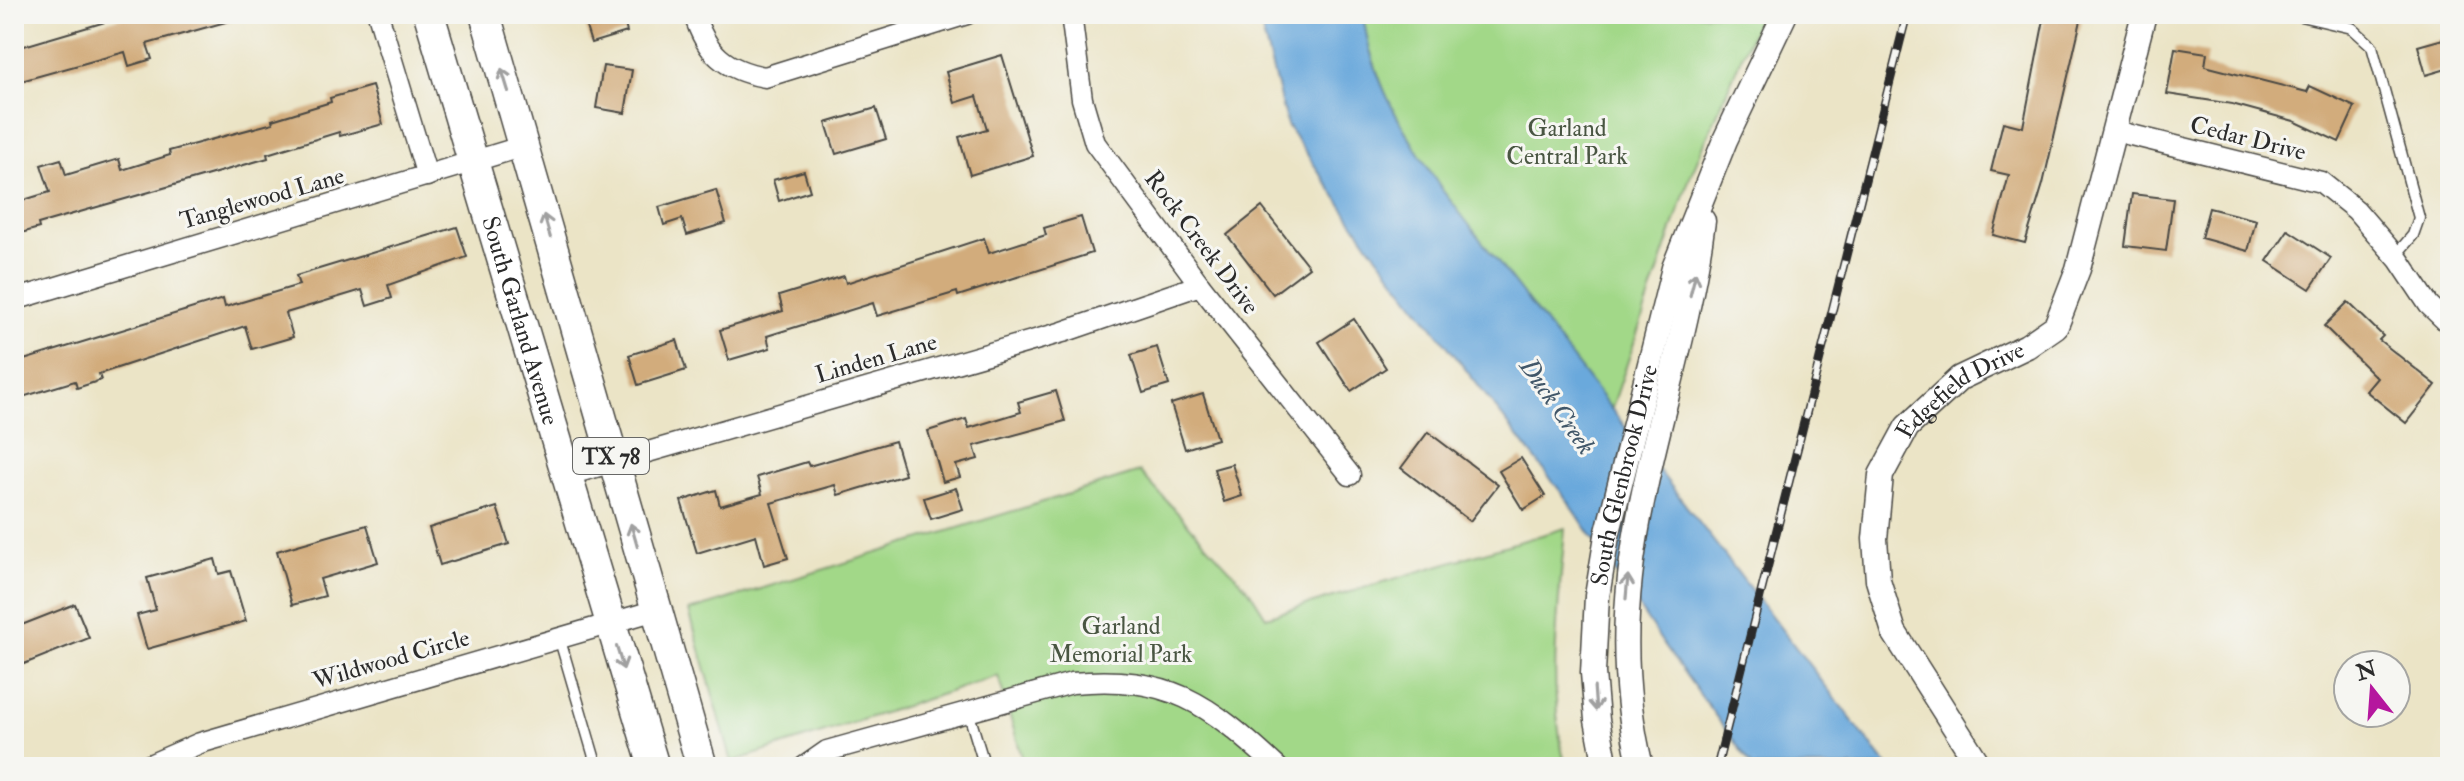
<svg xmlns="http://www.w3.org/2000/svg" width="2464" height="781" viewBox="0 0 2464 781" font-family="'IM FELL Double Pica',serif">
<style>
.green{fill:#a2d888;stroke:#66825a;stroke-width:2}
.water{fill:#6aa9dc;stroke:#4a6a84;stroke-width:2}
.building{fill:#d2ac7c}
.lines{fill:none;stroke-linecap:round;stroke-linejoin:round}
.service-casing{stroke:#484742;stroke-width:13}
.minor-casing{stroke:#484742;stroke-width:23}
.tertiary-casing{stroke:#484742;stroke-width:27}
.primary-casing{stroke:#484742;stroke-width:33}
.service{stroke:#fff;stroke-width:10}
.minor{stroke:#fff;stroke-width:20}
.tertiary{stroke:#fff;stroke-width:24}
.primary{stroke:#fff;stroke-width:30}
.rail-casing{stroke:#2b2b2b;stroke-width:9}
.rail{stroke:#f6f6f2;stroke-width:6;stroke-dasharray:18;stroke-linecap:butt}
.oneway{stroke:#a0a0a0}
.labels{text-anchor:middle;stroke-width:6;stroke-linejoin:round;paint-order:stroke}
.shield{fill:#f6f6f2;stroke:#686867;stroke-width:2}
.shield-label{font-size:22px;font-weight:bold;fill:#2b2b2b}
.park-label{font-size:24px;fill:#495642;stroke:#f6f6f2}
.street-label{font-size:24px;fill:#2b2b2b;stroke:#f6f6f2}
.water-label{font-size:26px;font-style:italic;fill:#415769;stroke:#f6f6f2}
</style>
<rect width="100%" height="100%" fill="#f6f6f2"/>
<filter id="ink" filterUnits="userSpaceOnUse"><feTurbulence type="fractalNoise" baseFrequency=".0125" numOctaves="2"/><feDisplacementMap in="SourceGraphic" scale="16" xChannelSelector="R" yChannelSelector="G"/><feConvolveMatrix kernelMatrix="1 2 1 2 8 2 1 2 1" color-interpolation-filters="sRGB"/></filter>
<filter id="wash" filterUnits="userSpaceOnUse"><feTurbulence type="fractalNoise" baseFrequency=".006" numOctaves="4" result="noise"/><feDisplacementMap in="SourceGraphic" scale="32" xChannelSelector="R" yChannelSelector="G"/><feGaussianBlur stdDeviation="1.8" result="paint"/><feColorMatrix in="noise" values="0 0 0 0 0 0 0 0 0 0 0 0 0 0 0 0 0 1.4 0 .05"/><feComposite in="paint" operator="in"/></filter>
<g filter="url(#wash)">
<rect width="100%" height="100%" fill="#ebe4c6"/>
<g class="green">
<polygon points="1363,14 1760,14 1690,177 1611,411 1443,191 1392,114 1367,42"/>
<path d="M1140 472 1249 590 1266 617 1565 528C1559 606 1546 691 1566 767H1025L998 676 732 762 689 611Z"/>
</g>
<path class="water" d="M1258 14H1363C1372 84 1405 133 1443 191L1888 767H1753L1666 648 1568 501 1369 245 1287 125Z"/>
<g id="blocks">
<g class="building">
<polygon points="132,14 240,14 240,18 147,44 152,59 129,66 125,52 14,83 14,49"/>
<polygon points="582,14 622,14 627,32 591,43"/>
<polygon points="2045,14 2082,16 2043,184 2025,243 1993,235 2009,175 1991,171 2003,122 2023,127"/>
<polygon points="2450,37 2450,68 2426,75 2418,46"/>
<polygon points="2175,48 2207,53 2205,66 2307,92 2310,86 2355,107 2339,142 2294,121 2232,104 2167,94"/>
<polygon points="1002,55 1033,156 970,175 959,137 987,129 977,96 955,103 946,72"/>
<polygon points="603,66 632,70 625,113 596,108"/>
<polygon points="372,86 383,124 340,136 339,132 267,154 268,158 38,224 39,228 14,235 14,203 50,192 41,165 61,159 66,175 119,159 122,170 170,155 169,151 273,123 272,120 331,102 330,98"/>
<polygon points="876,108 886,139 836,154 826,123"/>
<polygon points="804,171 810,191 779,201 773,180"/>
<polygon points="716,190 726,223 687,235 682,219 664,225 659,207"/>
<polygon points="2132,194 2173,199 2166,251 2125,246"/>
<polygon points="1262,207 1309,267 1273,294 1227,235"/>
<polygon points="2209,208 2256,220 2248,251 2201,238"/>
<polygon points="1081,217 1092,253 958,296 957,292 877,316 873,303 767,336 770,348 729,360 720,330 783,311 779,296 844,276 846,283 984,238 989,253 1046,235 1044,228"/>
<polygon points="457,227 467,257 388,285 392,298 367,306 362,290 286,313 293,337 252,349 245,326 99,374 101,380 77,388 75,381 19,398 14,363 223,299 225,307 299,285 296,276"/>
<polygon points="2288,230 2331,258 2310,289 2267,261"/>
<polygon points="2348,302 2383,336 2379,340 2436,385 2406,423 2366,391 2377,378 2324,326"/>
<polygon points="1354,319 1386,368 1351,391 1319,342"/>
<polygon points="677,340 686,370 638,385 629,355"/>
<polygon points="1157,347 1169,385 1143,393 1131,355"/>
<polygon points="1056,391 1065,421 974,446 978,459 956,465 960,477 943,482 928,431 966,419 969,428 1021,412 1018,402"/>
<polygon points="1203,394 1217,439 1185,449 1171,404"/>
<polygon points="1428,432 1498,485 1470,521 1401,468"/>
<polygon points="895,441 905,475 838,495 835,485 771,503 788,558 764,565 756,535 697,553 681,501 716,490 720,506 762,494 757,477 807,462 809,466"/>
<polygon points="1521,458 1545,496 1523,510 1499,471"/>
<polygon points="1232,464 1242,496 1224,502 1214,469"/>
<polygon points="956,488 963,509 931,519 924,498"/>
<polygon points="497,507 509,544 440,565 429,528"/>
<polygon points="367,525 378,562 320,579 325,596 292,605 277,551"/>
<polygon points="215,559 219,574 231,571 246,621 147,649 137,615 156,610 147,578"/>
<polygon points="75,604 89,638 14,668 14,628"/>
</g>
</g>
</g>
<g filter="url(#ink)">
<use href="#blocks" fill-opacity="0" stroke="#484742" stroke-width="2"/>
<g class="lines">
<defs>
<g id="service">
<polyline points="2292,14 2352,28 2372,46 2419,218 2413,235 2395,256"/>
<polyline points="559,637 597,767"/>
<polyline points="968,711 985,767"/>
</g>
<g id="minor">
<polyline points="378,14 427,176"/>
<path d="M694 14C706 53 725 70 765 77L967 14"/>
<polyline points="1071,14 1082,99 1095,143 1200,285 1350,475"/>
<polyline points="2115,131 2321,182 2356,210 2399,260 2429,305 2450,325"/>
<polyline points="14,300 524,146"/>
<polyline points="565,476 1063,332 1200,285"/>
<polyline points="145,767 200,743 656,610"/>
<path d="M804 767 827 751 1072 683C1169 674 1208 703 1277 767"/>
</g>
<g id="tertiary">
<path id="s1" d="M1606 767 1597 720 1593 673 1597 596 1607 536 1674 268 1725 140 1785 14"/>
<path d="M1641 767C1592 567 1678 413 1703 221"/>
<path id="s2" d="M1980 767 1894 632 1878 580 1875 539 1881 475 1907 427 1960 378 2027 346 2056 326 2078 269 2144 14"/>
</g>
<g id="primary">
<path id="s3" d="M429 14 654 767"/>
<polyline points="485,14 702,767"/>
</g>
</defs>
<use href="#service" class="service-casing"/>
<use href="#minor" class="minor-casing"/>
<use href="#tertiary" class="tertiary-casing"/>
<use href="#primary" class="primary-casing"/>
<use href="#service" class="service"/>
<use href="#minor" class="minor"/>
<use href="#tertiary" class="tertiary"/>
<use href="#primary" class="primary"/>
<defs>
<polyline id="rail" points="1717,767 1907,14"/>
</defs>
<use href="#rail" class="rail-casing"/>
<use href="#rail" class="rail"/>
</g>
<defs><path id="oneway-shaft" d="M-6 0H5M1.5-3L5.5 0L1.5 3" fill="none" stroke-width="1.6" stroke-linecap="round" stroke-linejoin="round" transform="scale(2)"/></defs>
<g class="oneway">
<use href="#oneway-shaft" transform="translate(505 80) rotate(-107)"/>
<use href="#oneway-shaft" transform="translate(547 226) rotate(-106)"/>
<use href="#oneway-shaft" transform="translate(1693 284) rotate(-76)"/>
<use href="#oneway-shaft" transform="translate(634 535) rotate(-106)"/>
<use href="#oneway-shaft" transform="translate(1627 587) rotate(-85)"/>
<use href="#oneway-shaft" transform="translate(620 658) rotate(73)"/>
<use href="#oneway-shaft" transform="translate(1595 699) rotate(86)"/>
</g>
</g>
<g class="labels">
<rect class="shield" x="573" y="438" width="76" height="36" rx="6"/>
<g class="shield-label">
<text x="611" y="464">TX 78</text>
</g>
<g class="park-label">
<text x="1567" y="136">Garland<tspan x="1567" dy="28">Central Park</tspan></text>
<text x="1121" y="634">Garland<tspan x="1121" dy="28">Memorial Park</tspan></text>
</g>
<g class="street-label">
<text transform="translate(2248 138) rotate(14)" y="8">Cedar Drive</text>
<text transform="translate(262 198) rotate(-16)" y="8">Tanglewood Lane</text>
<text transform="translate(1202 242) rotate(53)" y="8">Rock Creek Drive</text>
<text dy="8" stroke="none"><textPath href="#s3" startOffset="320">South Garland Avenue</textPath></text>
<text transform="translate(876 358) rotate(-16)" y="8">Linden Lane</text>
<text dy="8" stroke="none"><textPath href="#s2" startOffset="440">Edgefield Drive</textPath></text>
<text dy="8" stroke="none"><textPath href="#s1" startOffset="296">South Glenbrook Drive</textPath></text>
<text transform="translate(391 659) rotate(-16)" y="8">Wildwood Circle</text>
</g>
<g class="water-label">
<text transform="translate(1558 406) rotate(55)" y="9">Duck Creek</text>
</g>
</g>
<rect width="2464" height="781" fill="none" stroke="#f6f6f2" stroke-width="48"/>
<g transform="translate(2372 689) rotate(343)"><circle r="38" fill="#f6f6f2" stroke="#a5a5a2" stroke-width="2"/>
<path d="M0-6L14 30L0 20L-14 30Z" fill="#b5179e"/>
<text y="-12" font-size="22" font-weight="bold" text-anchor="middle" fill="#2b2b2b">N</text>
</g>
</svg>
